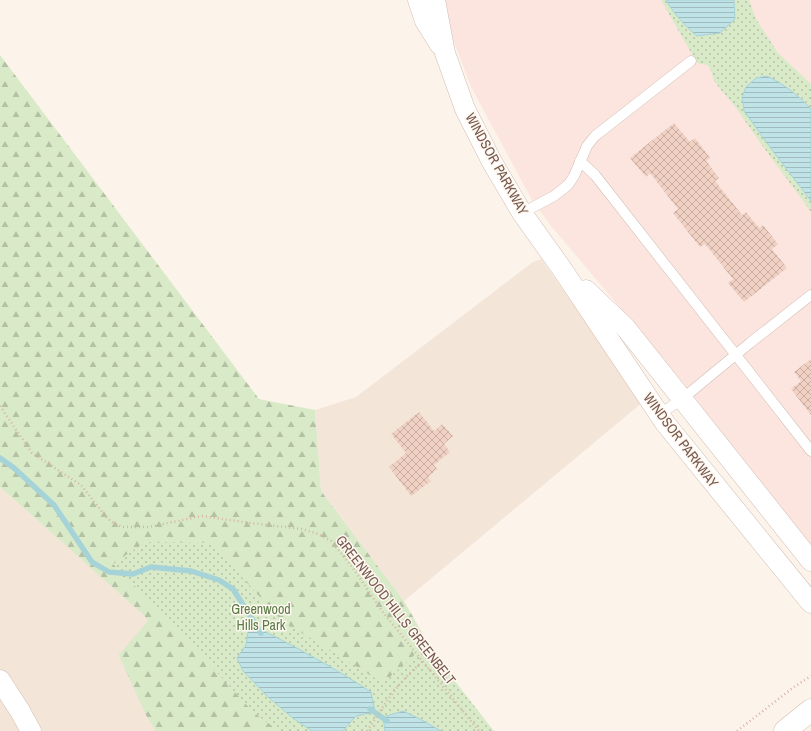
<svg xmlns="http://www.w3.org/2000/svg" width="811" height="731" viewBox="0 0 811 731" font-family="'Archivo Narrow',sans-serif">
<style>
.residential{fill:#f4e5d9}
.commercial{fill:#fce5df}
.grass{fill:url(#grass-dots)}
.forest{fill:url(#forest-firs)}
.water{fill:url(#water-rules);stroke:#a5d3d7}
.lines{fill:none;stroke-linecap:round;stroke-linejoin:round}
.stream{stroke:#a5d3d7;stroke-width:5.5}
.building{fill:url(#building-cross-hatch)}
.service-casing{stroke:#d1bdb2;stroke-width:11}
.minor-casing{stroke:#d1bdb2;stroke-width:21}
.secondary-casing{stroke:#d4bdb0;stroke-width:23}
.path{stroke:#d6b4a5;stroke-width:2.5;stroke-dasharray:1 3;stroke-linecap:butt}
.service{stroke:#fff;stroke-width:10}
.minor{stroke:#fff;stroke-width:20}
.secondary{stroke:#fff;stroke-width:22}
.labels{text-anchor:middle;stroke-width:3;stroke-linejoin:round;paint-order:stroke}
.street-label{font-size:14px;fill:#77594e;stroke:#fef8f1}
.park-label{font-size:14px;fill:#5a7c46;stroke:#fef8f1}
</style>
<defs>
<pattern id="grass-dots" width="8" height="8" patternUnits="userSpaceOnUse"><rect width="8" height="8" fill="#d9eac8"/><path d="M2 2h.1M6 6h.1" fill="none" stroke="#b5c1a5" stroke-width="1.8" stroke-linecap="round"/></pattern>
<pattern id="forest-firs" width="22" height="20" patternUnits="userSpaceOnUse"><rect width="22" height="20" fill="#d9eac8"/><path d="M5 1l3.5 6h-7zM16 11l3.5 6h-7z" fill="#b5c1a5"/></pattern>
<pattern id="water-rules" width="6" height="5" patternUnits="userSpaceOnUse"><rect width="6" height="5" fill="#bfe3e6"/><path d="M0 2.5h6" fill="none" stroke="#a0bbbd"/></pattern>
<pattern id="building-cross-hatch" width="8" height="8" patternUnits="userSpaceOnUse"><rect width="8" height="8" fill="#f1d1c3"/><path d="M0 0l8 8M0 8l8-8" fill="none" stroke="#c8ada1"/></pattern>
</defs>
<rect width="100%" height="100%" fill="#fcf4ea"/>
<g class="residential">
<polygon points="541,259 643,402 404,601 321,491 315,410 356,397 533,262"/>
<polygon points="0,487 143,614 148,621 146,715 156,731 0,731"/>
</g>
<polygon class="commercial" points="441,0 811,0 811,546 672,369 551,226 533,202 471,87 446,21"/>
<g class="grass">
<polygon points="661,0 666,0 671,9 688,28 735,4 734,0 749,0 756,19 778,53 811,84 811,109 801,98 742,97 745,111 772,150 811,201 811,212 761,144 734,105 721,90 714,81 710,68 707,65 697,63"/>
<polygon points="276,453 494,731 156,731 146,715 119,655 148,621 143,614 84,562 141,511"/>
</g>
<polygon class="forest" points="0,55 259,399 315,410 321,491 404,601 428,643 383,683 281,620 211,543 145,542 113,564 183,635 253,712 279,731 156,731 146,715 119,655 148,621 143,614 0,487"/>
<g class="water">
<path d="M666 0H734L735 19 720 33 697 36C685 26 674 14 666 0Z"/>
<path d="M767 76C784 84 798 95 811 109V201L772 150 744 111 742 97 746 87 756 78Z"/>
<path d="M258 628C296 647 335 668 371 692L375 712 356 716 343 731H312L294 719 268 697 243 671 237 658 246 645 248 632Z"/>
<polygon points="403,711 420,719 441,731 385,731 383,717"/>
</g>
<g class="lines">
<g class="stream">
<polyline points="0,458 14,468 54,505 92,562 109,572 133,574 151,567 191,571 219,580 233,589 261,633"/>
<polyline points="370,709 387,721"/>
</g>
</g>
<g class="building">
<polygon points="674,123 690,142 695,138 710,158 706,161 719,178 715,181 742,215 746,212 759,228 763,225 778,244 772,249 787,268 744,302 728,283 733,279 705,244 700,247 673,213 678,209 650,173 646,177 630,158"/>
<polygon points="811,359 811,415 791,389 801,381 794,372"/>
<polygon points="419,412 434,431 442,424 453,436 444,444 450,452 434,465 437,469 428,477 431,481 411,496 389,467 406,453 391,434"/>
</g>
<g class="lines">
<defs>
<g id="service">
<polyline points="580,161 595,175 811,451"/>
<polyline points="522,213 554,196 568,185 574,176 587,146 595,136 691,61"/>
<polyline points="660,414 682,399 750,343 811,295"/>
</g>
<g id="minor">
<polyline points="418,0 425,21 440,45"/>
<polyline points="435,0 445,53 465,109 492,162 522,213 562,269 665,423 811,603"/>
<polyline points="586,290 625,327 811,561"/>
<polyline points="0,680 20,711 31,731"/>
</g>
<polyline id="secondary" points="785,731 811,710"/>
</defs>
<use href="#service" class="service-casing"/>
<use href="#minor" class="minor-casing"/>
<use href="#secondary" class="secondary-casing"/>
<g class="path">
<polyline points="0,406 32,453 81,485 107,518 115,524 123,527 149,527 202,516 250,523 302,529 318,534 331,541 353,568 382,611 479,731"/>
<path d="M367 731C385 704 397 683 422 662"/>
<polyline points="737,731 794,687 811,676"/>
</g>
<use href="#service" class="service"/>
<use href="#minor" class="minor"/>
<use href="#secondary" class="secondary"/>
</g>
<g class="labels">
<g class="street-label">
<text transform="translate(497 164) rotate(61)" y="5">WINDSOR PARKWAY</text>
<text transform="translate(681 440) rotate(53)" y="5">WINDSOR PARKWAY</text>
<text transform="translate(396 610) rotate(52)" y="5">GREENWOOD HILLS GREENBELT</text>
</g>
<g class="park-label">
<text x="261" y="614">Greenwood<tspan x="261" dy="16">Hills Park</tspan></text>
</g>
</g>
</svg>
